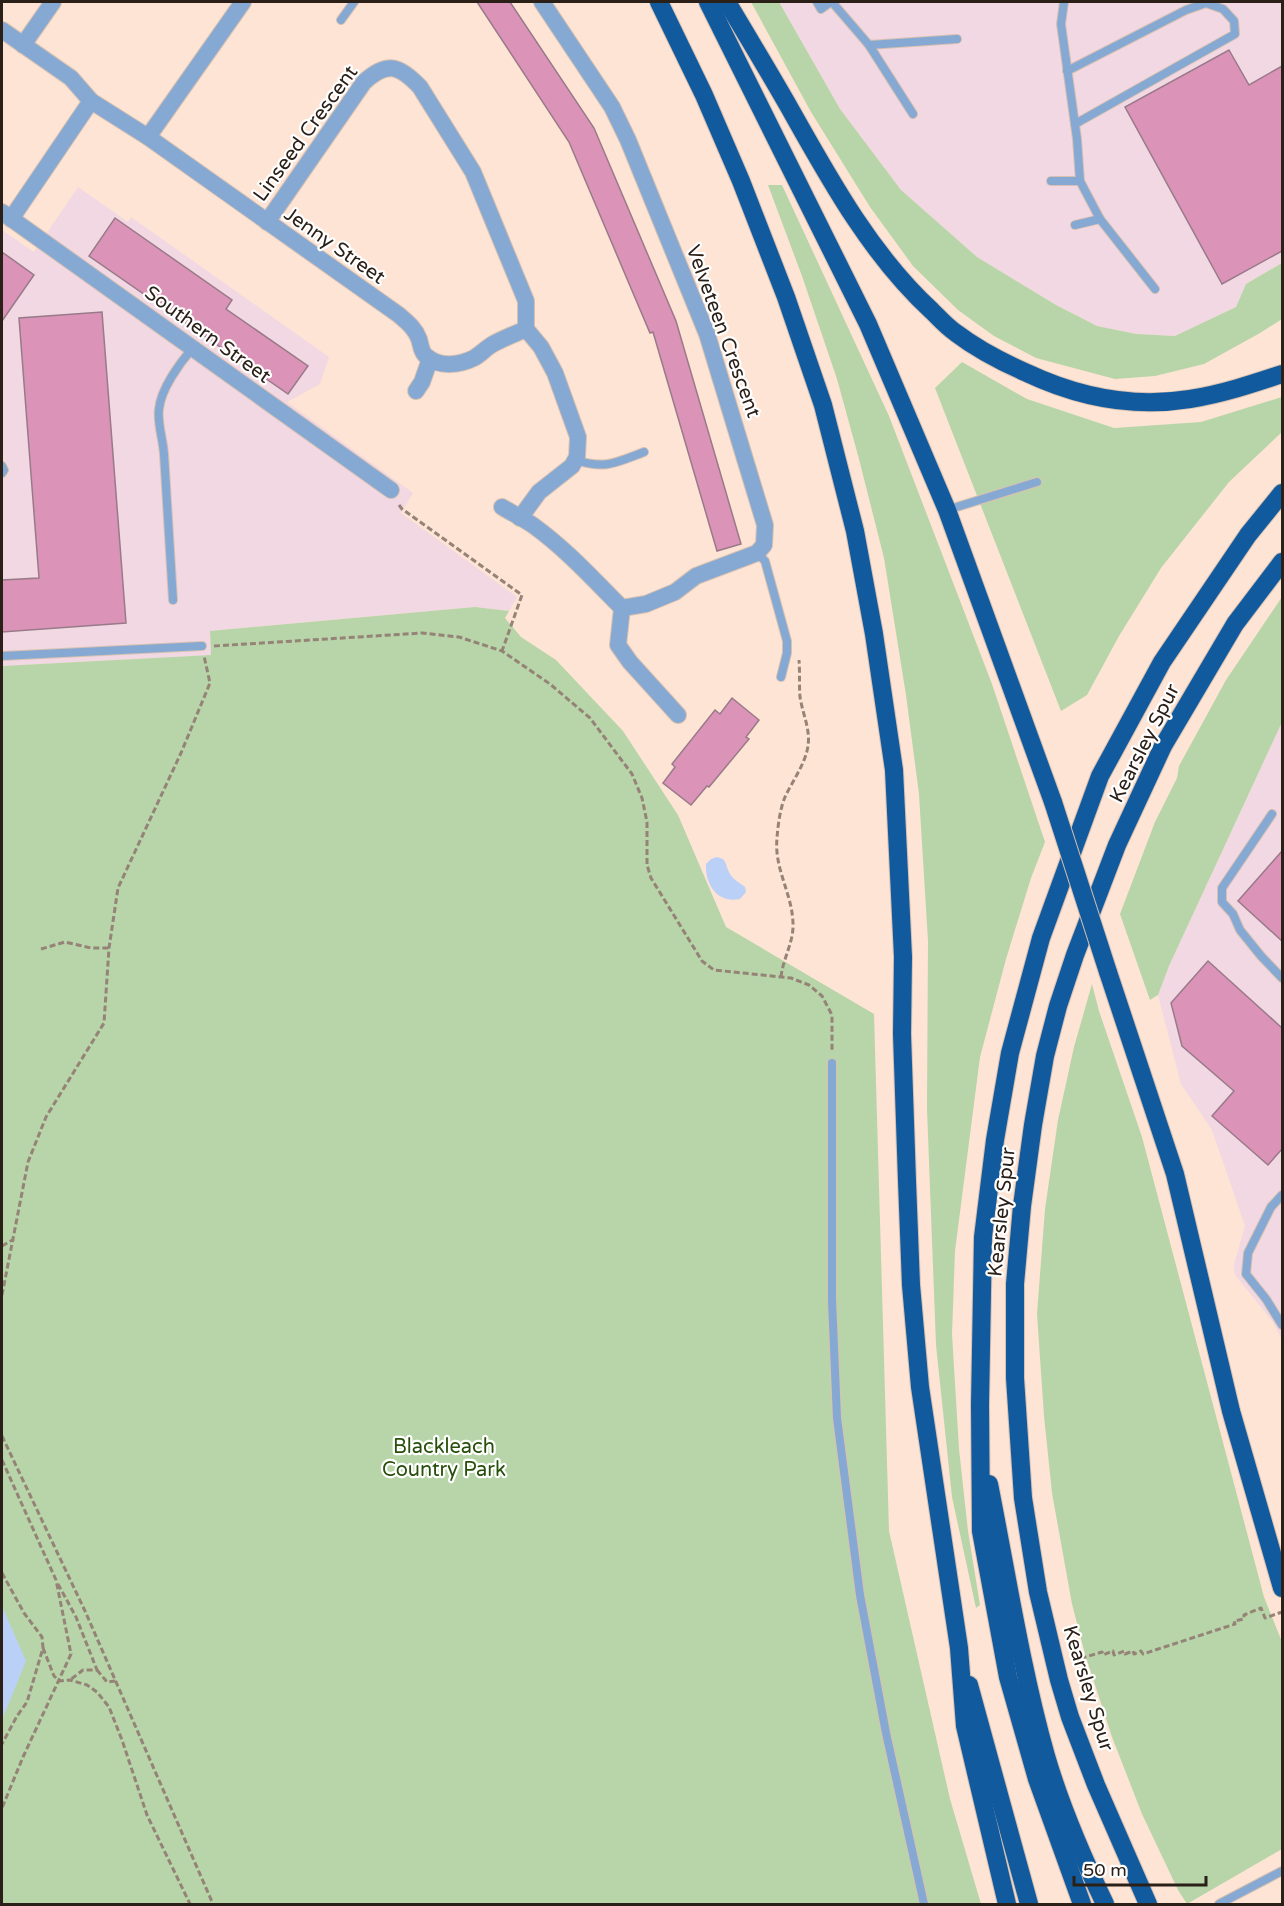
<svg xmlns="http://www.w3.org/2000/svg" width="1284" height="1906" viewBox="0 0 1284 1906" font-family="'Varela Round',sans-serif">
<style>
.industrial{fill:#f1d8e2}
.green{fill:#b7d5a8}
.water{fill:#bbd0f7}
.building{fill:#db93b8;stroke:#997a89;stroke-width:1.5}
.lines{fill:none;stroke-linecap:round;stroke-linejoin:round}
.lane-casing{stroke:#d8c1b2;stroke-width:10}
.street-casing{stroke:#d8c1b2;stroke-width:18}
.highway-casing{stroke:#d8c1b2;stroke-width:20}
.path{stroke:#958377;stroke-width:3;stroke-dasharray:6 3;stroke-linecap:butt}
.lane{stroke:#85a9d2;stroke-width:8}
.street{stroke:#85a9d2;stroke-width:16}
.highway{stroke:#125a9e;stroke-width:18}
.highway-bridge-casing{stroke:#d8c1b2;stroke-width:20;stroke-linecap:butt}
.highway-bridge{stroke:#125a9e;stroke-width:18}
.labels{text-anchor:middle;stroke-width:4.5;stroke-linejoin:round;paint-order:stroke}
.street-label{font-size:20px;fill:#2b2018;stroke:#fff}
.park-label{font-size:20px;fill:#274e0a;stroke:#fff}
</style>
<rect width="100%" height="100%" fill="#fee4d4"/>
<g class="industrial">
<polygon points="779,2 1282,2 1282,263 1246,284 1236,307 1175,336 1136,334 1097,326 1056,305 977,257 901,190 840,109"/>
<polygon points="78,187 128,222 131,217 329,357 320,384 287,402 413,493 401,513 517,597 509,611 475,607 210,631 211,655 2,666 2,230 34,252"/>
<polygon points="1282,722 1282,1340 1273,1322 1235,1275 1234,1265 1245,1226 1212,1130 1181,1084 1158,995 1169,966"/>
</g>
<g class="green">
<polygon points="751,2 779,2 840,109 901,190 977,257 1056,305 1097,326 1136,334 1175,336 1236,307 1246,284 1282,263 1282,319 1260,333 1204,364 1155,376 1115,379 1036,358 994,336 958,310 913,266 870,207 811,112"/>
<polygon points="768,185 782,185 889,416 992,684 1045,842 1031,878 1006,959 980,1057 955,1251 952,1334 959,1449 968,1531 980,1605 976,1608 952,1497 936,1345 927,1109 928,941 919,794 906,695 884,558 859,459 837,379 802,276"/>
<polygon points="962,362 1027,399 1114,428 1201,422 1282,397 1282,432 1229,482 1161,568 1119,636 1087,695 1061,711 935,388"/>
<polygon points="1282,597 1282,722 1169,966 1158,995 1150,1000 1120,914 1155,822 1177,778 1179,766 1226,680"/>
<polygon points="475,607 509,611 505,618 521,637 556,660 623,731 678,815 726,927 874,1014 889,1531 950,1799 981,1904 2,1904 2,666 211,655 210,631"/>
<polygon points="1092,984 1099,1011 1142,1137 1264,1597 1282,1642 1282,1849 1187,1904 1178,1890 1142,1814 1112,1737 1085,1654 1072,1604 1052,1493 1044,1416 1037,1314 1045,1209 1058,1120 1074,1047"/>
</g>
<g class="water">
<path d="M717 857C727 859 725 864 729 872 732 879 740 883 745 887L746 892 740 899C718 904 705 885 706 864L711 859Z"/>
<polygon points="2,1606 26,1661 2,1720"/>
</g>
<g class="building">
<polygon points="477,2 510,2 594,128 676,321 741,544 717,551 653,332 650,333 569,142"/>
<polygon points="1229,50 1249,85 1282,66 1282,251 1222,284 1125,107"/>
<polygon points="115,218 232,300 226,309 308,366 288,394 89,256"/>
<polygon points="2,252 34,275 2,321"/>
<polygon points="102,312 126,623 2,632 2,580 39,578 19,318"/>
<polygon points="732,698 759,720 746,737 749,739 709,787 707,786 691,805 663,783 675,767 672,764 715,710 720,714"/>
<polygon points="1282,851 1282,941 1238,901"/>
<polygon points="1208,961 1282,1028 1282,1149 1268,1165 1212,1116 1234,1091 1182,1046 1171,1003"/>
</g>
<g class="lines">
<defs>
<g id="lane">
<polyline points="817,2 821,9 831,2"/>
<polyline points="832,2 869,45 957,39"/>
<polyline points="1064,2 1061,24 1077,139 1080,181 1100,219 1155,289"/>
<polyline points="341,20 354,2"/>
<polyline points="869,45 913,114"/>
<polyline points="1067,71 1186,10 1206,3 1223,9 1234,21 1235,34 1075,124"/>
<polyline points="1051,181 1080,181"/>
<polyline points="1075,225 1100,219"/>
<path d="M576 460C605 470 617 462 644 452"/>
<polyline points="2,466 4,470 2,473"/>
<polyline points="947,510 1037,482"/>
<polyline points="757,553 765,561 787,641 787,653 781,677"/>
<path d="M173 600C170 551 167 503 164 454 163 439 157 423 159 409 161 389 179 364 192 349"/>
<polyline points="2,656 202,646"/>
<polyline points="1272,814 1222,888 1222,902 1233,914 1240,930 1261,956 1282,978"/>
<polyline points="832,1063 832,1300 837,1418 860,1595 886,1733 924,1904"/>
<polyline points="1282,1195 1271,1207 1248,1253 1246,1274 1266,1299 1282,1325"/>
<polyline points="1219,1904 1282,1871"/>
</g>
<g id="street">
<polyline points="542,2 612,107 628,140 707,334 765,525 764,545 757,553 696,576 675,592 646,604 622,608"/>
<path d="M2 30 71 78 91 101 148 137 399 315C407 322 415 328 419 339 421 345 421 352 426 356 439 368 460 365 474 358 481 354 486 348 493 344 504 338 515 334 526 329"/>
<polyline points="23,45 53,2"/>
<polyline points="148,137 243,2"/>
<polyline points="2,212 391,490"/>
<polyline points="11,219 91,101"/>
<path d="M267 222 364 82C387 61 399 65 420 87L473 172 526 301V329L541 347 555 373 578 437 577 457 572 466 539 492 520 518"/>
<polyline points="416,391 422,382 430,359"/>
<path d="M502 507C512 513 524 519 534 526 567 550 594 580 622 608L618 645 630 662 678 715"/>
</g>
<g id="highway">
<polyline points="659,2 704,95 741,181 786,297 823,405 855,531 874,634 894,770 903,957 902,1034 907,1181 911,1285 920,1387 959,1648 965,1726 1007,1904"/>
<polyline points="708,2 868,324 947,510 1053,802"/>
<path d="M727 2C748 37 769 72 789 107 830 180 871 255 932 311 940 319 947 327 956 333 977 349 1002 362 1027 373 1078 397 1134 408 1190 399 1222 394 1252 384 1282 374"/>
<polyline points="1108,972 1175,1174 1231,1411 1282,1588"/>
<path d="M989 1484C1007 1575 1021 1667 1046 1756 1060 1804 1084 1860 1105 1904"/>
<polyline points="969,1685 1029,1904"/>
<polyline points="1082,1904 1037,1779 1008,1677 981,1531 980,1405 983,1237 995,1140 1010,1053 1041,938 1100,776 1162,662 1248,535 1282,493"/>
<polyline points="1148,1904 1096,1785 1070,1717 1059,1680 1038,1592 1023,1498 1015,1378 1015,1284 1022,1206 1033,1125 1045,1056 1058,1006 1075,955 1117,845 1163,746 1235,624 1282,562"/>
</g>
</defs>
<use href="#lane" class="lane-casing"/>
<use href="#street" class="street-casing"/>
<use href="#highway" class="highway-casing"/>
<g class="path">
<polyline points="399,505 402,509 522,595 502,651"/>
<polyline points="214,646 422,633 459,637 502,651 550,684 590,718 632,774 642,798 647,822 647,865 651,878 702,961 714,970 791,978 809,985 822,996 832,1015 832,1052"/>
<polyline points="41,949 65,942 91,948 109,948"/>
<path d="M781 977C783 958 794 942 793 923 792 893 774 869 777 838 778 825 780 809 785 797 792 782 803 767 807 751 812 732 803 716 800 697 799 685 800 673 799 660"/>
<polyline points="2,1246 14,1239"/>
<polyline points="2,1295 28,1162 46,1117 104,1023 109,948 118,888 181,753 210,683 204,656"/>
<polyline points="2,1436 85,1611 213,1904"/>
<polyline points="2,1460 56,1580 71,1654 23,1757 2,1808"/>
<polyline points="2,1573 24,1613 42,1637 43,1648 27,1702 17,1716 2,1744"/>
<polyline points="58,1584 76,1617 97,1670 83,1670 70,1680"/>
<polyline points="43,1648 54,1676 59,1681 70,1680 87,1685 97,1692 109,1707 122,1740 147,1815 190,1904"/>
<polyline points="1072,1661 1102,1652 1103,1655 1113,1651 1114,1655 1124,1651 1125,1654 1133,1651 1134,1654 1141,1651 1143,1654 1235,1624 1234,1621 1244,1619 1244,1615 1261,1608 1265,1618 1282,1612"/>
<polyline points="97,1670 107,1682 116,1681"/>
</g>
<use href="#lane" class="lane"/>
<use href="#street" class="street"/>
<use href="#highway" class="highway"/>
<defs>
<polyline id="highway-bridge" points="1053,802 1108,972"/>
</defs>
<use href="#highway-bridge" class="highway-bridge-casing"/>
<use href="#highway-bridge" class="highway-bridge"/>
</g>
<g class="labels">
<g class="street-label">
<text transform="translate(305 133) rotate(-54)" y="7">Linseed Crescent</text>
<text transform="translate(335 245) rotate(35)" y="7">Jenny Street</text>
<text transform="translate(724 331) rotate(70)" y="7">Velveteen Crescent</text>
<text transform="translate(208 334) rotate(36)" y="7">Southern Street</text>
<text transform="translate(1144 743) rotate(-63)" y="7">Kearsley Spur</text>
<text transform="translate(1001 1212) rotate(-84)" y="7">Kearsley Spur</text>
<text transform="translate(1089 1688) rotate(73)" y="7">Kearsley Spur</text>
</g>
<g class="park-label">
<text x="444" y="1453">Blackleach<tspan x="444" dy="23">Country Park</tspan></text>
</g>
</g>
<rect width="1284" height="1906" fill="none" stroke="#2b2018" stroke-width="6"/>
<path d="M1074 1876v9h132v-9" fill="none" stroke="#2b2018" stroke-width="3"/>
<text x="1083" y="1876" font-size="18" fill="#2b2018" stroke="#ffffff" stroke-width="4.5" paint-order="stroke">50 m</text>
</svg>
